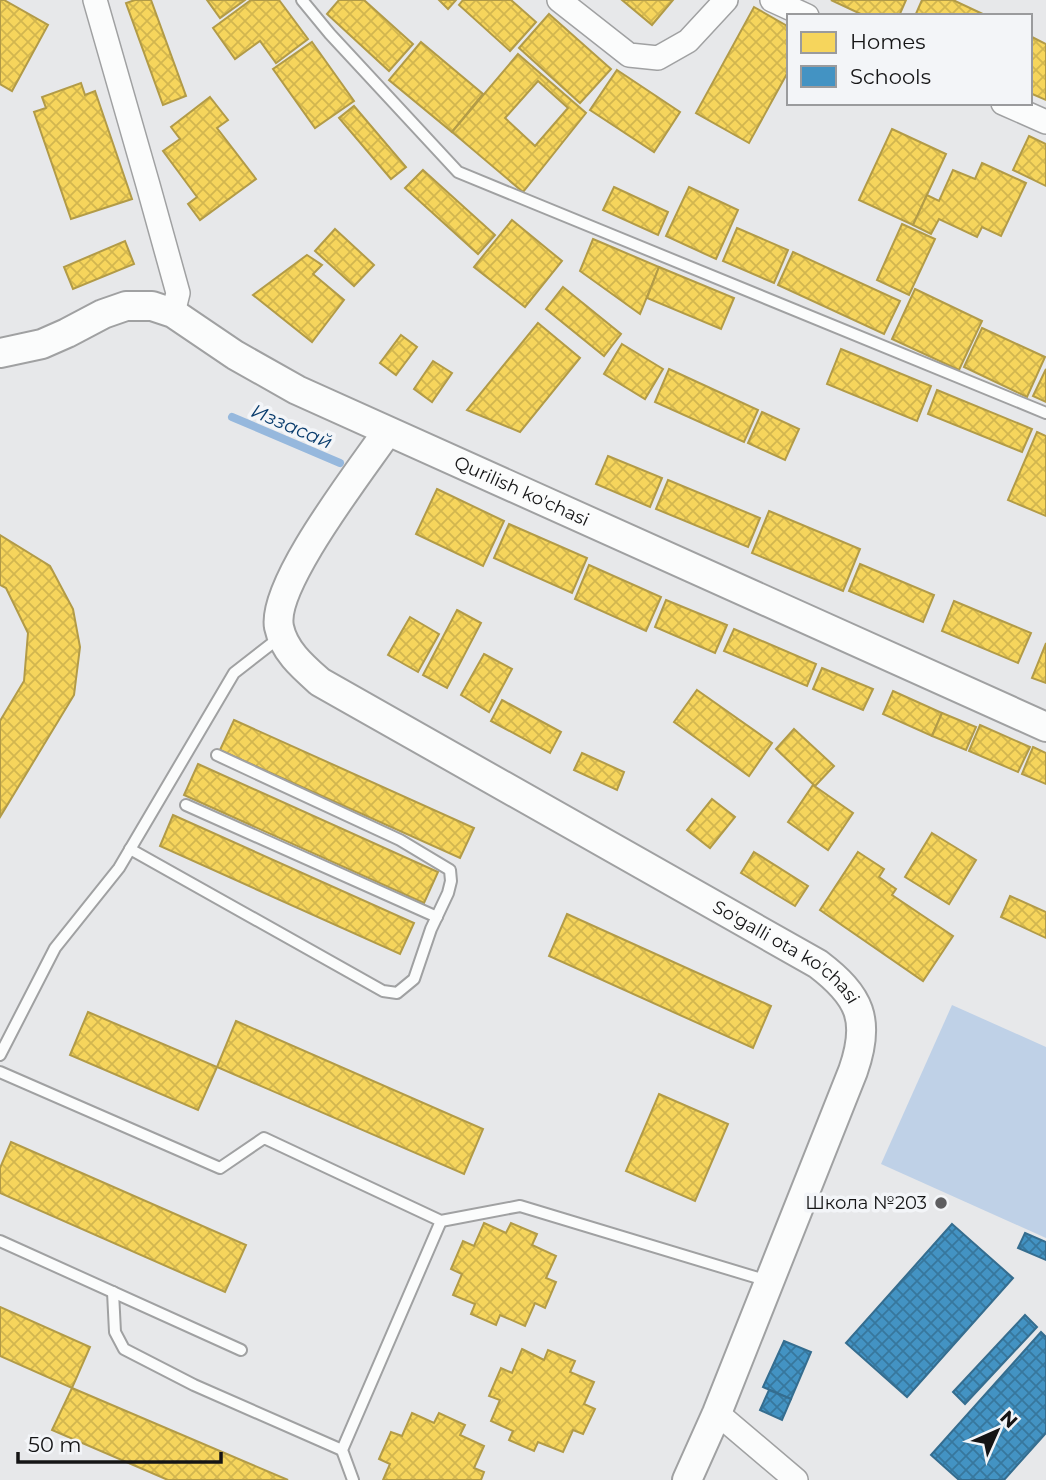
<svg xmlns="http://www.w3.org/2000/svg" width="1046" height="1480" viewBox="0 0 1046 1480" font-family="Montserrat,sans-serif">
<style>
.green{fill:#bfd1e7}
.homes{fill:url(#homes-cross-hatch);stroke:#b29b47;stroke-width:2;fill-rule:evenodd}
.schools{fill:url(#schools-cross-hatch);stroke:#356d8f;stroke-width:2}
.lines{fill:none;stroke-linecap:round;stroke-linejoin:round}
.stream{stroke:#96b8dd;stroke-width:8}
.service-casing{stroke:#a0a1a2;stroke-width:14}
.minor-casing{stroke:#a0a1a2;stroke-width:26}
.tertiary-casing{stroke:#a0a1a2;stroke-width:32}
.service{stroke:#fbfcfc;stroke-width:10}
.minor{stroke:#fbfcfc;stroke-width:23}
.tertiary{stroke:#fbfcfc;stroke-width:28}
.poi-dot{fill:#5e5e60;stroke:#f3f5f8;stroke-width:2.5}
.labels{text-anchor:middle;stroke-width:7;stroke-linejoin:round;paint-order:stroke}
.street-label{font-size:18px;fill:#141415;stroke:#f3f5f8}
.poi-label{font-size:18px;fill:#141415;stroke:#f3f5f8;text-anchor:end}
.water-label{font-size:19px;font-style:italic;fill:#093c6d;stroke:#f3f5f8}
</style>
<defs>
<pattern id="homes-cross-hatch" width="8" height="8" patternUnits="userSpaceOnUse" patternTransform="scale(1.75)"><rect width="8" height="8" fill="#f6d55c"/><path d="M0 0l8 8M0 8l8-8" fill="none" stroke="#d2b64f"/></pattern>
<pattern id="schools-cross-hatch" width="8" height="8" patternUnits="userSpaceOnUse" patternTransform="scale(1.75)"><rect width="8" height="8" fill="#4393c3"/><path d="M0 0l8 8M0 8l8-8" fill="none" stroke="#37779d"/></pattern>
</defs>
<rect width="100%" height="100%" fill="#e7e8ea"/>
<polygon class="green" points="952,1005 1046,1047 1046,1238 881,1164"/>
<g class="homes">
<polygon points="0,0 4,0 48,25 12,91 0,84"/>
<polygon points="135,0 151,0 186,96 163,105 126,3"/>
<polygon points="207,0 245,0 220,18"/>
<polygon points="251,0 279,0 308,39 276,63 260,41 235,59 213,28"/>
<polygon points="339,0 364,0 413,44 389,71 327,14"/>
<polygon points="439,0 456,0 448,9"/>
<polygon points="463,0 511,0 536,22 510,51 459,5"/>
<polygon points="622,0 673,0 652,25"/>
<polygon points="831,0 906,0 899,16 865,16"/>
<polygon points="922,0 953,0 987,16 915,16"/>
<polygon points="754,7 789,27 789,70 749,143 696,113"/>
<polygon points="549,14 611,69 580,103 519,48"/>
<polygon points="1030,36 1046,44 1046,100 1030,93"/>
<polygon points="312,42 354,101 315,128 273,69"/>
<polygon points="421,42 483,94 452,132 389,80"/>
<path d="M518 54 586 113 523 192 452 132ZM538 81 568 108 535 146 505 118Z"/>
<polygon points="617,70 680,112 654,152 590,110"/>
<polygon points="81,83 85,95 95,91 132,199 71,219 34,112 46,108 42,97"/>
<polygon points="210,97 228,120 217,128 256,179 200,220 188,204 197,197 163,151 180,139 171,127"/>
<polygon points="354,106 406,167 391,179 339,118"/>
<polygon points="892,129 946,154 913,225 859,200"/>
<polygon points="1029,136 1046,144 1046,186 1013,170"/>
<polygon points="982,163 1026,183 1001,236 982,227 977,237 939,219 931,234 913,225 927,195 939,201 953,170 975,179"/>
<polygon points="423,170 495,235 478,254 405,188"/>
<polygon points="614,187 668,212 658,235 603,210"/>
<polygon points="689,187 738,210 716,259 666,236"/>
<polygon points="512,220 562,261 525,307 474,267"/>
<polygon points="902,224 935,239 909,295 877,280"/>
<polygon points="737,228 788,250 774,283 723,261"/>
<polygon points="335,229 374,265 354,286 315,251"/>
<polygon points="593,239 659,267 640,314 580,271"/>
<polygon points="125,241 134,264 73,289 64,267"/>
<polygon points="793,252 900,301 884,334 778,285"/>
<polygon points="307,255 322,265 313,274 344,300 312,342 253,295"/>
<polygon points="659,267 734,298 721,329 647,298"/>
<polygon points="563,287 621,334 604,356 546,309"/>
<polygon points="915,289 982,321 959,370 892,339"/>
<polygon points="538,323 580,358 520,432 467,410"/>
<polygon points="982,328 1045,357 1027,397 964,367"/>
<polygon points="401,335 417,347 396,375 380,363"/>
<polygon points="622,344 663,369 645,399 604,374"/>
<polygon points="841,349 931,386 917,421 827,384"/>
<polygon points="433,361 452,373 432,402 414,389"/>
<polygon points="669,369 758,410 744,442 655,402"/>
<polygon points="1046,369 1046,402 1033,396"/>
<polygon points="937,390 1032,429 1022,452 928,414"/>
<polygon points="762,412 799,429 785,460 748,443"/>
<polygon points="1037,432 1046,436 1046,516 1008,500"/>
<polygon points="608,456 662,478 650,507 596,484"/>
<polygon points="668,480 760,518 748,547 656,509"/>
<polygon points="437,489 504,521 483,566 416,534"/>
<polygon points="769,511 860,549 843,591 752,553"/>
<polygon points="509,524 587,558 572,593 494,558"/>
<polygon points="0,535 50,566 73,609 80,647 74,695 0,817 0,721 24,681 28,633 6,588 0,585"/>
<polygon points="860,564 934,595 923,622 849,591"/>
<polygon points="589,565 661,597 646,631 575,599"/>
<polygon points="666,600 727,625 715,653 655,627"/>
<polygon points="954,601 1031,633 1018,663 942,631"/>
<polygon points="457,610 481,623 447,688 423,675"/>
<polygon points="410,617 439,634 418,672 388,655"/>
<polygon points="734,629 816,664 807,686 724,651"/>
<polygon points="1046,643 1046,683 1032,678"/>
<polygon points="484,654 512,669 489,712 461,695"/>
<polygon points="822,668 873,689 863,710 813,689"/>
<polygon points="697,690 772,743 749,776 674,722"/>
<polygon points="893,691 942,713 932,736 883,714"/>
<polygon points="502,700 561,732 550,753 491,721"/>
<polygon points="942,713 976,727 966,750 932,736"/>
<polygon points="234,720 474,828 460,858 220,750"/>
<polygon points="980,725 1030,747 1018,772 969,751"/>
<polygon points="794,729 834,766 815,786 776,749"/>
<polygon points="1033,747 1046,753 1046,784 1022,774"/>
<polygon points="582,753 624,772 617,790 574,770"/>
<polygon points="198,764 438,872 424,903 184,795"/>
<polygon points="813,785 853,813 828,850 788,822"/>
<polygon points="712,799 735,817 710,848 687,830"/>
<polygon points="173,815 414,923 400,954 160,846"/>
<polygon points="932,833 976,860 949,904 905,877"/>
<polygon points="754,852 808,886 795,906 741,873"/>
<polygon points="858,852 884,869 879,877 896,889 892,895 953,936 923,981 820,910"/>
<polygon points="1010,896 1046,912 1046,938 1001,917"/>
<polygon points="567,914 771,1006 753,1048 549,956"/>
<polygon points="88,1012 217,1067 198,1110 70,1055"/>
<polygon points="236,1021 483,1129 464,1174 217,1067"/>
<polygon points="659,1094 728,1124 695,1201 626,1171"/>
<polygon points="11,1142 246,1245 225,1292 0,1193 0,1168"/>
<polygon points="484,1223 506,1233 511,1223 537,1234 532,1245 556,1256 546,1278 556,1282 545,1308 535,1303 525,1326 500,1315 496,1325 471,1314 475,1304 453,1295 462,1274 451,1269 463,1241 474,1246"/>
<polygon points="0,1307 90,1347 72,1388 0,1356"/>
<polygon points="522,1349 544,1360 548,1350 575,1361 570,1372 594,1382 584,1404 595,1409 583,1434 573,1430 563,1452 538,1442 534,1451 509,1440 513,1431 491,1421 500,1400 489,1396 501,1368 512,1373"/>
<polygon points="72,1388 288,1480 168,1480 52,1430"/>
<polygon points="412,1413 434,1423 439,1413 465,1425 460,1435 484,1446 474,1468 484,1472 481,1480 383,1480 390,1464 379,1459 391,1432 402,1436"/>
</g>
<g class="schools">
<polygon points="952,1224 1013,1278 907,1397 846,1343"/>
<polygon points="1025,1233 1046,1242 1046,1260 1018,1248"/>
<polygon points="1025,1315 1037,1327 965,1404 953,1392"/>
<polygon points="1041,1332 1046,1337 1046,1433 1004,1480 959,1480 931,1455"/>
<polygon points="784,1341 811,1352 791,1399 763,1387"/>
<polygon points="769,1390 791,1399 782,1420 760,1410"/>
</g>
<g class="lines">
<polyline class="stream" points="232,417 340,463"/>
<defs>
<g id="service">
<polyline points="302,0 330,34 458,172 1046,413"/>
<polyline points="186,805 437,917"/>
<polyline points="130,849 383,991 397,993 414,979 431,929 448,893 451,881 450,870 400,840 217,755"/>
<polyline points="0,1055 55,948 119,868 234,673 279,638"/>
<polyline points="0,1072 220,1168 264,1138 441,1221 520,1206 768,1281"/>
<polyline points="0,1241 241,1350"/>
<polyline points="113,1292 115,1332 124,1349 194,1385 342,1450"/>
<polyline points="353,1480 342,1450 441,1221"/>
</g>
<g id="minor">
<polyline points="95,0 148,185 178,293 173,313"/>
<polyline points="559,0 629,55 658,58 688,41 726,0"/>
<polyline points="772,0 807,16"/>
<polyline points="1003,103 1046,122"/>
<polyline points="717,1413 796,1480"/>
</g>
<g id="tertiary">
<path id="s1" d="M0 353 42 344 67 333 103 314 126 306H152L173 313 235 355 297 390 1046 727"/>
<path id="s2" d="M387 432C361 470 271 585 279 627 284 651 303 667 320 682L818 964C860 996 871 1020 853 1071L717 1413 687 1480"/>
</g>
</defs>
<use href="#service" class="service-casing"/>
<use href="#minor" class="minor-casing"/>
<use href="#tertiary" class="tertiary-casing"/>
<use href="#service" class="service"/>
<use href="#minor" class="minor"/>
<use href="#tertiary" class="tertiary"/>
</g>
<circle class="poi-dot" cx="941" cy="1203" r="7"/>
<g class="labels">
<g class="street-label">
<text dy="6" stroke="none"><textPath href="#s1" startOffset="576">Qurilish ko'chasi</textPath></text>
<text dy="6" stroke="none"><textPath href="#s2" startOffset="835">So'galli ota ko'chasi</textPath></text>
</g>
<g class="poi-label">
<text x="927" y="1209">Школа №203</text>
</g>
<g class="water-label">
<text transform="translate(292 426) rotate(23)" y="7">Иззасай</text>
</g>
</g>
<rect x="787" y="14" width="245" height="91" fill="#f3f5f8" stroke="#9a9b9d" stroke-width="2"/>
<rect x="801" y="32" width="35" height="21" fill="#f6d55c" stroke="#9a9b9d" stroke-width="2"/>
<text x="850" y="49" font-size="21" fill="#141415">Homes</text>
<rect x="801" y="66" width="35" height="21" fill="#4393c3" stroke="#9a9b9d" stroke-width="2"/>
<text x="850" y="84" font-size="21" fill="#141415">Schools</text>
<g transform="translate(997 1431) rotate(45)" stroke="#f3f5f8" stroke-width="5" paint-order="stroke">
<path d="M0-5L12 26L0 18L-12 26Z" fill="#141415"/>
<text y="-10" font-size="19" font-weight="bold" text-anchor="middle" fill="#141415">N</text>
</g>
<path d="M18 1452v10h203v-10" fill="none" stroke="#141415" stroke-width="3.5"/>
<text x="28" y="1452" font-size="21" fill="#141415" stroke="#f3f5f8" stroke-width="5" paint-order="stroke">50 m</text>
</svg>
